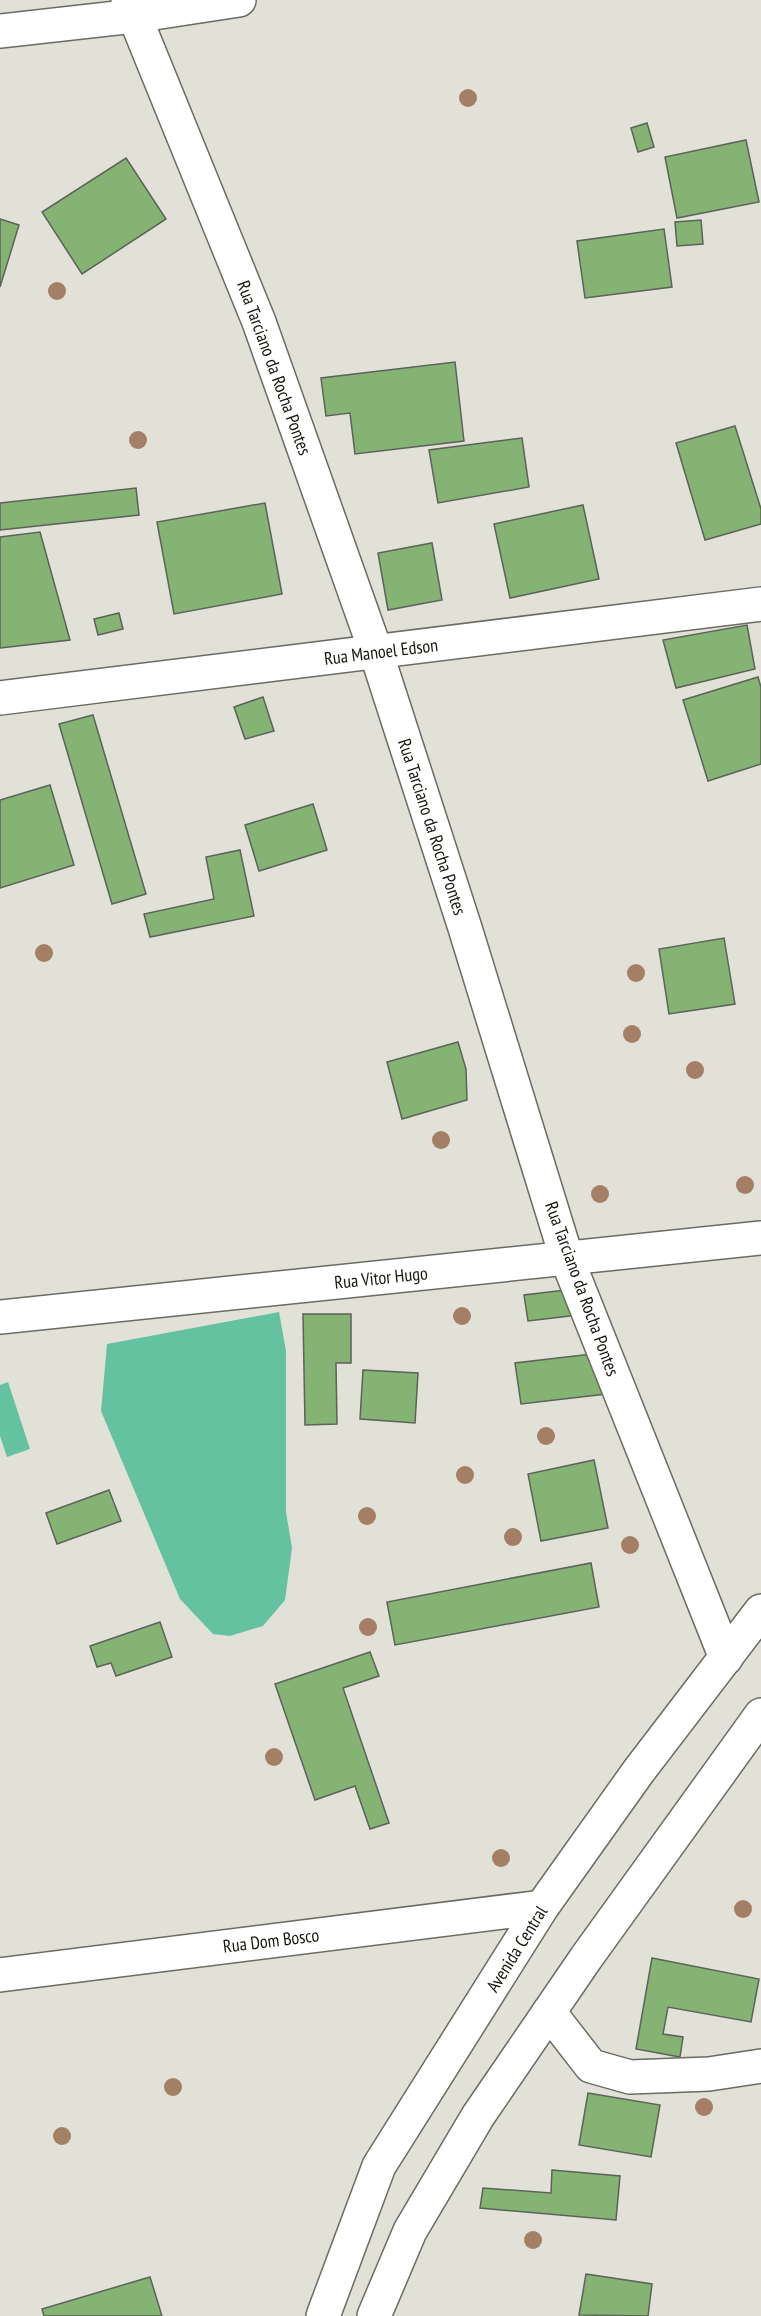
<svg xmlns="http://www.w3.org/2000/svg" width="761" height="2316" viewBox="0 0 761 2316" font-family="'PT Sans Narrow',sans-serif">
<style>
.water{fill:#64c2a1}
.building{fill:#84b373;stroke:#5d625b;stroke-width:1.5}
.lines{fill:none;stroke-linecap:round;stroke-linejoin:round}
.minor-casing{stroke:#6b6b62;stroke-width:36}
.major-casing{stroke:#6b6b62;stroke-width:36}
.minor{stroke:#fff;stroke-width:33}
.major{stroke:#fff;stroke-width:33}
.tree{fill:#a47f66}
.labels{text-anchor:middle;stroke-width:4.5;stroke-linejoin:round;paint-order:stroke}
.street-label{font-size:18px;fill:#141410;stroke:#fffffe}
</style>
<rect width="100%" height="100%" fill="#e1e1d7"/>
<g class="water">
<polygon points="279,1312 286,1351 286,1512 292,1548 285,1600 263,1626 230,1636 213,1634 180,1599 101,1411 107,1344"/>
<polygon points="8,1382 30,1449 7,1457 0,1436 0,1385"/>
</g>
<g class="building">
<polygon points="647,123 654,147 638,152 631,128"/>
<polygon points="746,140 759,202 677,218 665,157"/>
<polygon points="126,158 166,219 82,274 42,212"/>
<polygon points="0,219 19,225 0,287"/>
<polygon points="701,220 703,244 677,246 675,222"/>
<polygon points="664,229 672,287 585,298 577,241"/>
<polygon points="455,362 464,441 355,454 350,413 326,416 321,378"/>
<polygon points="735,426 761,509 761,524 705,540 676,443"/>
<polygon points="522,438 529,487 438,503 429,450"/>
<polygon points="136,488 139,515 0,530 0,503"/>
<polygon points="265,503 282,594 174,614 157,522"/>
<polygon points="583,505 599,579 510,598 494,524"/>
<polygon points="40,532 70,640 0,648 0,537"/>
<polygon points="432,543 442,600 388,610 378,553"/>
<polygon points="119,613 123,629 98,635 94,619"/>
<polygon points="747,625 755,669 676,688 663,640"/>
<polygon points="758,677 761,687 761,764 708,781 683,700"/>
<polygon points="263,697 274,731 245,739 234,707"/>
<polygon points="93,715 146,894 112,904 59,724"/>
<polygon points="50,785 74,865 0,888 0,800"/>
<polygon points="313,804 327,850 259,871 245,825"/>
<polygon points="240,850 254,916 150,937 144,914 214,899 206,857"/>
<polygon points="724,938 735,1004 669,1014 659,949"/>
<polygon points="458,1042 466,1069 467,1100 402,1119 387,1062"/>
<polygon points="574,1289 578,1315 528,1321 524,1295"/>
<polygon points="303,1314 351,1314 351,1363 336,1363 337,1424 305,1425"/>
<polygon points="600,1353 606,1394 521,1404 515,1363"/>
<polygon points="363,1370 418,1373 415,1423 360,1419"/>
<polygon points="594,1460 608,1528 541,1541 528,1474"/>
<polygon points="109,1490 121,1521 57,1544 46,1513"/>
<polygon points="591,1563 599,1607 395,1645 387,1602"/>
<polygon points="160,1622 172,1657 116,1676 111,1663 97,1667 90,1646"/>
<polygon points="370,1652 379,1676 343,1688 389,1823 370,1829 355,1786 315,1800 275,1684"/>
<polygon points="652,1958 759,1979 751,2022 668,2007 663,2034 683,2037 680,2057 636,2049"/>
<polygon points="588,2093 660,2105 651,2157 579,2145"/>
<polygon points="552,2170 620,2176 616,2220 480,2208 483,2188 551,2193"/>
<polygon points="586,2274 652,2284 648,2316 579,2315"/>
<polygon points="150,2277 162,2316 44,2316 42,2309"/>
</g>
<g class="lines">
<defs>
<g id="minor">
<polyline points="128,0 259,322 376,652 465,928 567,1259 726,1658"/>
<polyline points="0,31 134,16 239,0"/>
<polyline points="0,698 761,604"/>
<polyline points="0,1317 761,1238"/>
<polyline points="0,1975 542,1907"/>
<polyline points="549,2012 591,2066 630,2077 709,2074 761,2066"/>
</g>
<g id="major">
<polyline points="323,2316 379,2166 542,1907 638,1772 761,1611"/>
<polyline points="374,2316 410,2231 478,2116 586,1958 761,1715"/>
</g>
</defs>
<use href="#minor" class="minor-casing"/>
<use href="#major" class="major-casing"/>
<use href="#minor" class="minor"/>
<use href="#major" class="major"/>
</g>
<g class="tree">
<circle cx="468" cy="98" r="9"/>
<circle cx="57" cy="291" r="9"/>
<circle cx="138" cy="440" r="9"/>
<circle cx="44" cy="953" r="9"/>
<circle cx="636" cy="973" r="9"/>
<circle cx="632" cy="1034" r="9"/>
<circle cx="695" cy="1070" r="9"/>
<circle cx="441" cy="1140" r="9"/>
<circle cx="745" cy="1185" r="9"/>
<circle cx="600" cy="1194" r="9"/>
<circle cx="462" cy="1316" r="9"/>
<circle cx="546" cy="1436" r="9"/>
<circle cx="465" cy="1475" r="9"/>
<circle cx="367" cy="1516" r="9"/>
<circle cx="513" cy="1537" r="9"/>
<circle cx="630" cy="1545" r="9"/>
<circle cx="368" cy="1627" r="9"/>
<circle cx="274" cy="1757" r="9"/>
<circle cx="501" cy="1858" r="9"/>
<circle cx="743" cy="1909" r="9"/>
<circle cx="173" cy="2087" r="9"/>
<circle cx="704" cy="2107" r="9"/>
<circle cx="62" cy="2136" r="9"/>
<circle cx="533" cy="2240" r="9"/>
</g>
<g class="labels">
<g class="street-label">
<text transform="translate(274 368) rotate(70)" y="6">Rua Tarciano da Rocha Pontes</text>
<text transform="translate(381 652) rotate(-7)" y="6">Rua Manoel Edson</text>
<text transform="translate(432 827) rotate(72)" y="6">Rua Tarciano da Rocha Pontes</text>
<text transform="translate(381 1278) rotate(-6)" y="6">Rua Vitor Hugo</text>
<text transform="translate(582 1289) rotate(70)" y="6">Rua Tarciano da Rocha Pontes</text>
<text transform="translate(271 1941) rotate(-7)" y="6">Rua Dom Bosco</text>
<text transform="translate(517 1949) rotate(-58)" y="6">Avenida Central</text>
</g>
</g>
</svg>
